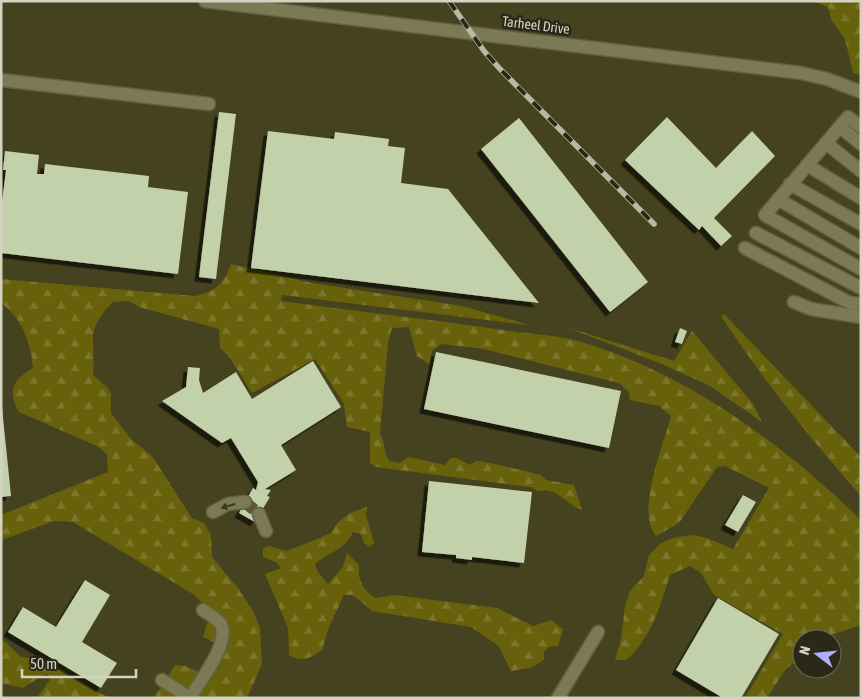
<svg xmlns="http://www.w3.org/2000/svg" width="862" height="699" viewBox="0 0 862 699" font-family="'Asap Condensed',sans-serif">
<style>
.forest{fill:url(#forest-firs)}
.building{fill:#c3d1ab;filter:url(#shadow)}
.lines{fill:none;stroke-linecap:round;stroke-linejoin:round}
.minor-tunnel{stroke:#5a5837;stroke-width:12;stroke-dasharray:12 6;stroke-linecap:butt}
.minor-casing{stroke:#625f40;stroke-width:15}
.minor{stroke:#7c7a54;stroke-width:12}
.rail-casing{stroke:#b9b8a1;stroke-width:5.5}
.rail{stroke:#292819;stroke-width:4;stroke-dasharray:11;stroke-linecap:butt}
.oneway{fill:#3a3825}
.labels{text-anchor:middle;stroke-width:5;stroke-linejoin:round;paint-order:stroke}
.street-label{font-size:14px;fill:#d4d3bf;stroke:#292819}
</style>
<defs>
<pattern id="forest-firs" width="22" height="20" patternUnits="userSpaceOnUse" patternTransform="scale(1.25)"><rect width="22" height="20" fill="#68610c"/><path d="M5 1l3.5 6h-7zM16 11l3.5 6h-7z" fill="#7d772e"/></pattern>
<filter id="shadow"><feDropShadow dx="-4.5" dy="4.5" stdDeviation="0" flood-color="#0009"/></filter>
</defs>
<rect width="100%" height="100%" fill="#45421f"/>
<g class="forest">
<polygon points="812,1 861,1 861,75 853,73 845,39 831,19 828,7"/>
<path d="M231 264 312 283 462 306 529 325 282 295 281 301C355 311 429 319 503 330 530 334 560 335 585 343 689 375 784 445 861 520V625L819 639H802V647L798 649 795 656H802V669L793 663 785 670 767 698H745L783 634 714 595 701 573 690 566 670 575C660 606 652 638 626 660H615L621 640 625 606 630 591 644 576 649 555 660 544 673 538 692 535 707 538 733 549 769 488 725 466 717 467 679 523 656 536C635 512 664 444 671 416L659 406 630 400 629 392 619 383 484 349 441 344 432 351 429 364 417 356 409 327 392 328 388 343 380 434C386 443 383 452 389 461L400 463 409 457 445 465 451 458H457L470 465C472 464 474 462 477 461 481 460 532 473 541 475L546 480 574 485 582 510C565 504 557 486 538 491L530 487 376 467 370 463V432L347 427 344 404 315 359 252 393 228 355 220 348 219 329 139 307 129 301 113 302C84 331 96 339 93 375L108 388 111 394V413L131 439 152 456 192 518 204 523 211 535 212 557 238 588 253 611 260 628 262 664 247 698H154L175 665 185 666 202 673 218 644 203 637 206 626 214 614 193 594 73 522 54 521 1 540V515L108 472 107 454 97 446 19 412C7 389 13 380 33 368 31 343 22 318 1 303V279L195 296C215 292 224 284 231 264Z"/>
<path d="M724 314 861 457V496C810 438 763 380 721 316Z"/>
<polygon points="566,327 674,361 692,331 753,404 762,422 710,386 662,364"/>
<path d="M367 507 366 515 374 543 370 547 364 543 361 534 353 532C344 551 330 551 315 564L318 572 328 584 343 567 347 553 359 565C358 580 362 589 375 598L394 595 497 608 533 626 551 620 563 629 558 646 549 647 544 651V660L530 668 511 671 499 646 471 627 372 611 353 595H344L329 627 322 650C311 658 301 663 289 655L288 628 265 574 281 568 276 562 263 557V548L269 546 286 551 315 540 331 533 337 523 350 513Z"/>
<polygon points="1,638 21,657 46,660 103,695 113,698 37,698 51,678 46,674 22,688 2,683"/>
</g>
<g class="building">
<polygon points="219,112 236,114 216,279 199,277"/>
<polygon points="667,117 716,168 752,131 775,156 714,218 732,236 721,246 702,226 699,230 625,160"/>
<polygon points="519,118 648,282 610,312 481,149"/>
<polygon points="268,131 334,139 335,132 389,139 388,146 405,148 401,183 448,189 539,303 251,268"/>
<polygon points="5,151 39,155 37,174 44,174 45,164 149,176 148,187 188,192 178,274 1,253 1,211 6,170 3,170"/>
<polygon points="680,328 687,331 682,344 675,342"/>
<polygon points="436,352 621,391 609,448 424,409"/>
<polygon points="313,361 341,407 281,445 296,470 265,489 271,490 267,496 270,497 255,522 239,513 253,488 256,490 258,482 231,438 222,443 162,401 186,387 188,367 200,368 199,380 203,393 236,372 252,399"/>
<polygon points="1,398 11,496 1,497"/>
<polygon points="429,481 532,492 524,563 472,557 472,560 456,558 456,555 422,552"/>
<polygon points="743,495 756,502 738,532 725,525"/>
<polygon points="85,580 110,595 82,642 117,663 101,688 8,632 23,607 56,627"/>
<polygon points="718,598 779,634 741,698 723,698 676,670"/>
</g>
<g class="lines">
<polyline class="minor-tunnel" points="245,502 259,514"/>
<defs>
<g id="minor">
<polyline points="205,1 801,73 827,79 861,92"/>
<polyline points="1,80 209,104"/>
<polyline points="840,127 861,144"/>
<polyline points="861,127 848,117 765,215 861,269"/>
<polyline points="826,143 861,171"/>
<polyline points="807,165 861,198"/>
<polyline points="790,184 861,224"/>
<polyline points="778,199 861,248"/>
<polyline points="756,233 861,288"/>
<polyline points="745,248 850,303 861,304"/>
<polyline points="794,302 811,309 861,317"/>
<polyline points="213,512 228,504 245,502"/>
<polyline points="259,514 266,531"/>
<path d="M162 680 190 698C200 681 230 644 221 624 218 619 208 614 203 610"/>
<polyline points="558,698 598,632"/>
</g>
</defs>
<use href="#minor" class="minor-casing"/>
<use href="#minor" class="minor"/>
<defs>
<polyline id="rail" points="449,1 484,51 500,69 654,224"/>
</defs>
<use href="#rail" class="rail-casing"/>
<use href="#rail" class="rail"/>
</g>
<defs><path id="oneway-solid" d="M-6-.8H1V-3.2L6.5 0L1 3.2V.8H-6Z" transform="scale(1.25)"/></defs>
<use class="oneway" href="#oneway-solid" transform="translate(228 506) rotate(164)"/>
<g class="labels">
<g class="street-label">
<text transform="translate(536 25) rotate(7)" y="5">Tarheel Drive</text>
</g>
</g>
<rect width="862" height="699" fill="none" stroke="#d4d3bf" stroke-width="5"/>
<g transform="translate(817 654) rotate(286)"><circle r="24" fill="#292819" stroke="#6d6c5b"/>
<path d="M0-4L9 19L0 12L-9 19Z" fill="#afaefa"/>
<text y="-8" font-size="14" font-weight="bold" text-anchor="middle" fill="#d4d3bf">N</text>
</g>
<path d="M22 669v8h114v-8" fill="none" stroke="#d4d3bf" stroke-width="2.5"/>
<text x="30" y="669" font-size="15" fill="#d4d3bf" stroke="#292819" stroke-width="4" paint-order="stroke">50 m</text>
</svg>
